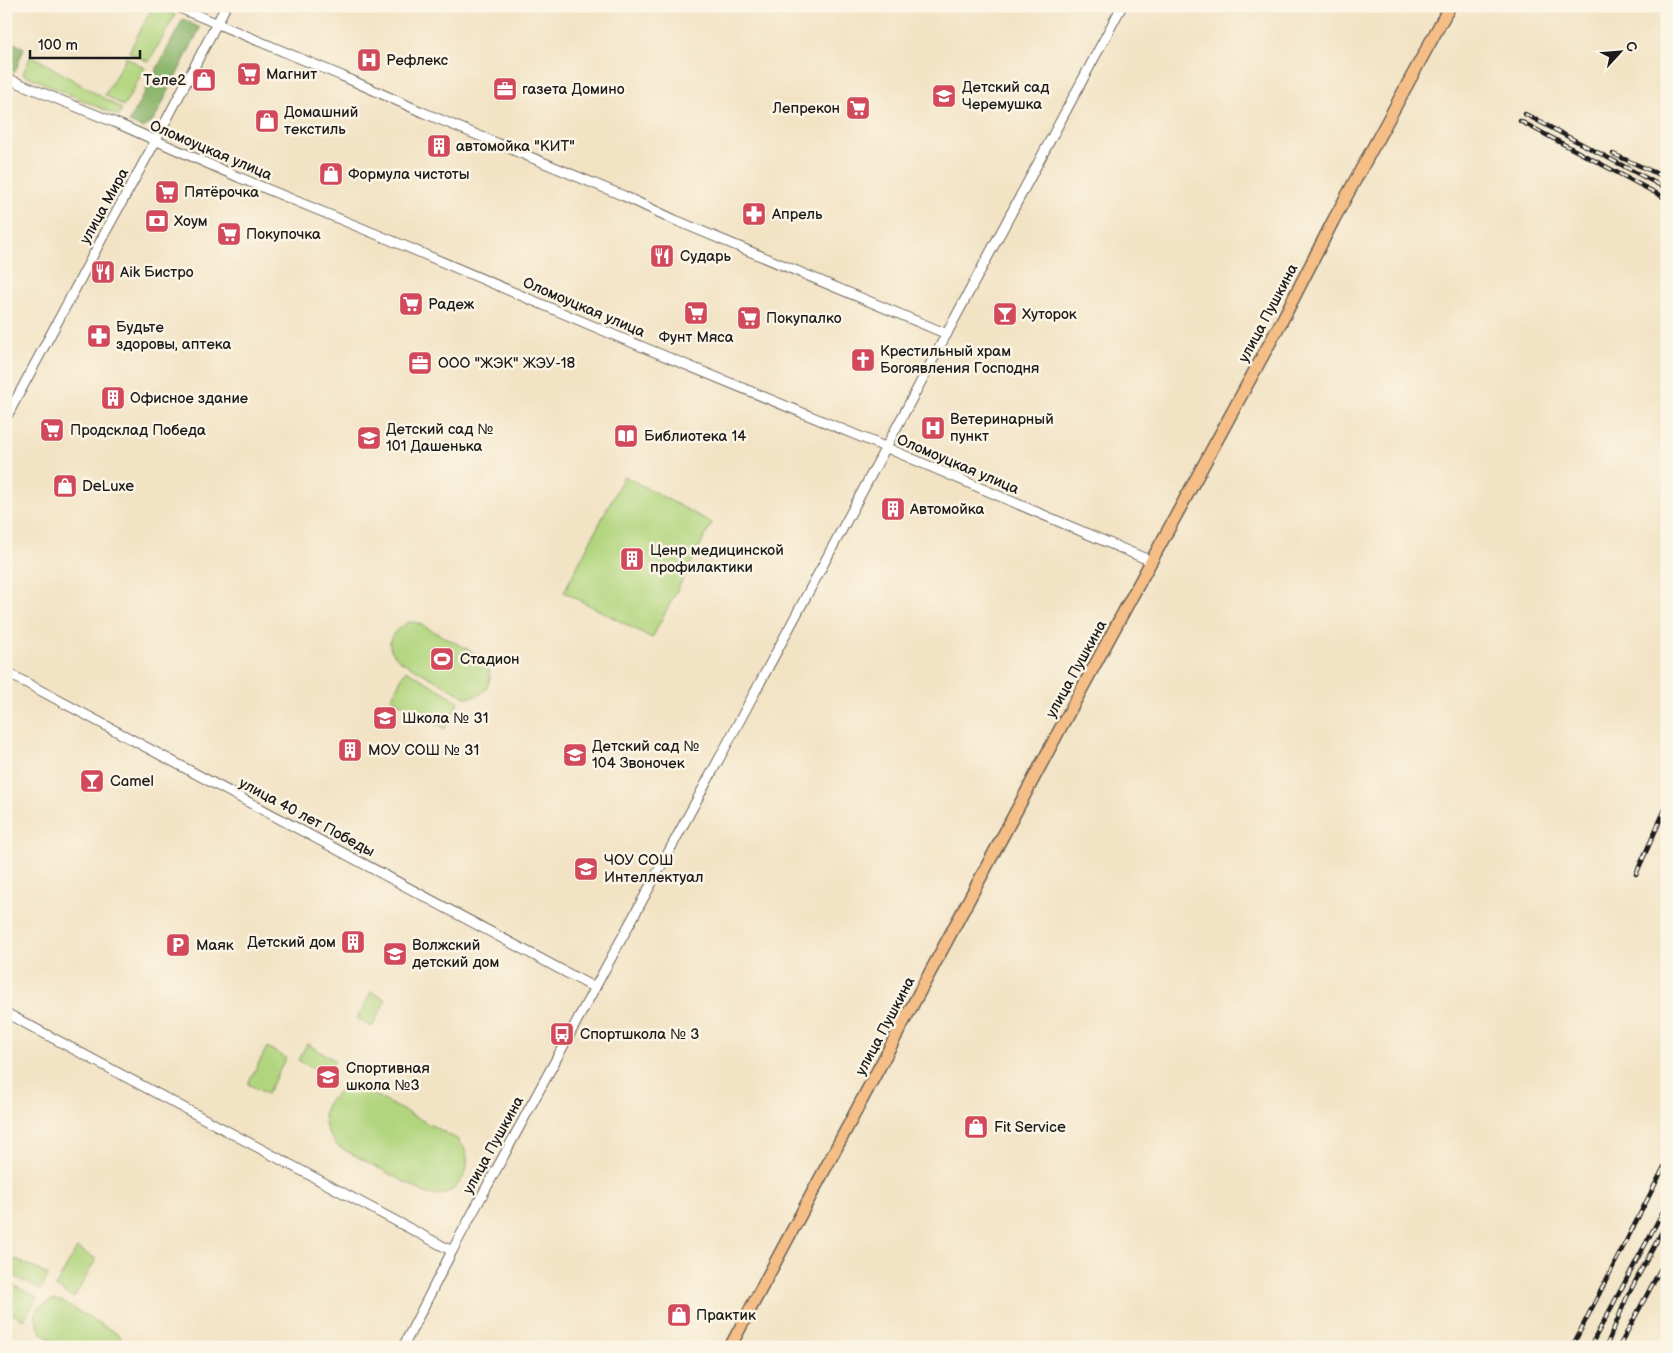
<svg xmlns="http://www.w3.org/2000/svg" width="1673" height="1353" viewBox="0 0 1673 1353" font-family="'Balsamiq Sans',sans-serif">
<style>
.green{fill:#b1d57e;stroke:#66784d}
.forest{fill:#8cb66d;stroke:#546944}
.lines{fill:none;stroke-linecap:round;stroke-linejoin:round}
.minor-casing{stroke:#676257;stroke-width:11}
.major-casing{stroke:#676257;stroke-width:14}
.minor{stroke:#fff;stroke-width:9}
.major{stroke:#f6be87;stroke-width:11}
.rail-casing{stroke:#1c1c1c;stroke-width:4.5}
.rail{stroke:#fcf5e5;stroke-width:2.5;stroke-dasharray:8;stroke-linecap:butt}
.labels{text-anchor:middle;stroke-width:5;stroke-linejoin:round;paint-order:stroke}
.poi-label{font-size:15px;fill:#1c1c1c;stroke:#fcf5e5;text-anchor:start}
.street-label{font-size:15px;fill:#1c1c1c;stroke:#fcf5e5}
</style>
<rect width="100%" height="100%" fill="#fcf5e5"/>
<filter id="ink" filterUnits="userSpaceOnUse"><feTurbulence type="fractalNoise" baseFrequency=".02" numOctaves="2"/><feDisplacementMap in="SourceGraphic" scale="10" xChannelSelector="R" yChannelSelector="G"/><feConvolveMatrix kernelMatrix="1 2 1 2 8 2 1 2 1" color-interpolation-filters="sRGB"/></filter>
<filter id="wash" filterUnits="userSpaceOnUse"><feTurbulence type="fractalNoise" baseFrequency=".0096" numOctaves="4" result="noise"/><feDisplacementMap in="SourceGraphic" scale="20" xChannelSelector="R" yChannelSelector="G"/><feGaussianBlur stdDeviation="1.12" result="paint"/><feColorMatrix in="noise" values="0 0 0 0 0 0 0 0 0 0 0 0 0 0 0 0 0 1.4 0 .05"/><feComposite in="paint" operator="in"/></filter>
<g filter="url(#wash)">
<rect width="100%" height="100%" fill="#f2e3c5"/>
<g class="green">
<polygon points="153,6 157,6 175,15 149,62 129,52"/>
<polygon points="31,55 122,109 119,116 23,74"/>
<polygon points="126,57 145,68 124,106 105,95"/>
<polygon points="624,476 712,523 652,638 564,592"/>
<path d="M410 622 418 623 484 658C496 677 489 699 465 697L399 660C396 656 391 652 390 646 388 635 401 625 410 622Z"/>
<polygon points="406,670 459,701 445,729 391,698"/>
<polygon points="371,992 386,1000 372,1027 357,1019"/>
<polygon points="307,1044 335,1060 327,1076 298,1060"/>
<polygon points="267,1047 286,1058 267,1094 248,1084"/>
<path d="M359 1087 457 1139C460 1143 465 1148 466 1152 472 1171 457 1194 437 1195 433 1195 428 1194 425 1193L339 1147C313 1121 322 1091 359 1087Z"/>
<polygon points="77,1248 96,1259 74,1298 55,1287"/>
<polygon points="16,1259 48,1275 41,1290 8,1273"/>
<polygon points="6,1281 37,1298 24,1320 6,1310"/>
<polygon points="53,1300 61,1301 119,1335 123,1341 124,1347 65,1347 45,1336 41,1332 38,1326 35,1316 39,1307"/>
</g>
<g class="forest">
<polygon points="183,19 200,28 154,120 143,128 129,122"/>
<polygon points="6,39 24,48 15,72 6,70"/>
</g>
</g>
<g filter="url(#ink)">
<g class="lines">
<defs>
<g id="minor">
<polyline points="175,6 342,76 422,112 624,196 675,220 947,334"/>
<polyline points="6,78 121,125 238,177 400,244 621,338 873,442 1151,561"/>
<polyline points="6,418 106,231 155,142 226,6"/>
<polyline points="6,672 595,988"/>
<polyline points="6,1013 452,1251"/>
<polyline points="403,1347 452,1251 725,748 1122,6"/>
</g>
<polyline id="major" points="730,1347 1060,729 1285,315 1333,221 1450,6"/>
</defs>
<use href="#minor" class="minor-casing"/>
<use href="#major" class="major-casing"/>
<use href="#minor" class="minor"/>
<use href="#major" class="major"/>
<defs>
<g id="rail">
<polyline points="1525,114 1667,189"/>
<polyline points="1520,121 1667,199"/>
<polyline points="1613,154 1667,178"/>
<polyline points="1636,874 1667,805"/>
<polyline points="1572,1347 1667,1161"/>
<polyline points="1590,1347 1667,1204"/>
<polyline points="1606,1347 1627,1297 1667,1222"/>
<polyline points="1619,1347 1667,1257"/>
</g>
</defs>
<use href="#rail" class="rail-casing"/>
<use href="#rail" class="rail"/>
</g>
</g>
<defs>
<symbol id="hospital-square" viewBox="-11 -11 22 22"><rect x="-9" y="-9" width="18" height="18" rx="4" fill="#d1495b" stroke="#fcf5e5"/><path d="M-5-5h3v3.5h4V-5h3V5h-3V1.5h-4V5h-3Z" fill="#fff"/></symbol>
<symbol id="supermarket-square" viewBox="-11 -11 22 22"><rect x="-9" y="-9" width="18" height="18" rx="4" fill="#d1495b" stroke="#fcf5e5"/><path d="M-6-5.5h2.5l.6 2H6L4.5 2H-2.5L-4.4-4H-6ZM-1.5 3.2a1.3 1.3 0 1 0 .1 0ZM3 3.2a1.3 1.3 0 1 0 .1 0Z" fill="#fff"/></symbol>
<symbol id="shop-square" viewBox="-11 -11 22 22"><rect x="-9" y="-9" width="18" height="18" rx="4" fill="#d1495b" stroke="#fcf5e5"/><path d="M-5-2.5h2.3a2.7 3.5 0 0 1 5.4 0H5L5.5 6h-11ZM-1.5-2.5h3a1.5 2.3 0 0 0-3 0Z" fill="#fff"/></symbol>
<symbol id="office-square" viewBox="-11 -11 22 22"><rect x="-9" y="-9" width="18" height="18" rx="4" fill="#d1495b" stroke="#fcf5e5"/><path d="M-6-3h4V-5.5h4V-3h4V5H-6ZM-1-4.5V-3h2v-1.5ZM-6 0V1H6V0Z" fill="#fff"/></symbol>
<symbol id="school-square" viewBox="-11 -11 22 22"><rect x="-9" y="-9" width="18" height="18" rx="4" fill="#d1495b" stroke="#fcf5e5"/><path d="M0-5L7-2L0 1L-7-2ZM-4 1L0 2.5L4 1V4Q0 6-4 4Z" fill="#fff"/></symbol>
<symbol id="building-square" viewBox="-11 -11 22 22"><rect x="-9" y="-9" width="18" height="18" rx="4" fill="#d1495b" stroke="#fcf5e5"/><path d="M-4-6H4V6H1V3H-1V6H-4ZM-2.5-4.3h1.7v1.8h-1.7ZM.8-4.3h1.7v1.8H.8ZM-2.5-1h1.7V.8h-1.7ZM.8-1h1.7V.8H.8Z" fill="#fff"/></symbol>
<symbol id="pharmacy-square" viewBox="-11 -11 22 22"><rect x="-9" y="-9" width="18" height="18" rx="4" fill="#d1495b" stroke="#fcf5e5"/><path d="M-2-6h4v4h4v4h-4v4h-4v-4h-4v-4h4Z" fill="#fff"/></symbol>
<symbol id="bank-square" viewBox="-11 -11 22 22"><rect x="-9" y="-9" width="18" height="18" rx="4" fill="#d1495b" stroke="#fcf5e5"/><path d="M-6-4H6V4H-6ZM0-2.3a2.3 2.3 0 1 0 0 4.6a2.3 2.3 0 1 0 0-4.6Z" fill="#fff"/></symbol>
<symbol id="restaurant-square" viewBox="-11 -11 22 22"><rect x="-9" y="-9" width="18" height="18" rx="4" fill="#d1495b" stroke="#fcf5e5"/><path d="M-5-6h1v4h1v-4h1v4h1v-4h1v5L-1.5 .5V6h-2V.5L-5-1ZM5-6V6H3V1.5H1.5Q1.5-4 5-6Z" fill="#fff"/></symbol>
<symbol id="bar-square" viewBox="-11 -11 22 22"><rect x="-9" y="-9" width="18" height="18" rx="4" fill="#d1495b" stroke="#fcf5e5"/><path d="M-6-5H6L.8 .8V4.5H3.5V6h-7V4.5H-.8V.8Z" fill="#fff"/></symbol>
<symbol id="church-square" viewBox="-11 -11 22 22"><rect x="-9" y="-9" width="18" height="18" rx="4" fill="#d1495b" stroke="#fcf5e5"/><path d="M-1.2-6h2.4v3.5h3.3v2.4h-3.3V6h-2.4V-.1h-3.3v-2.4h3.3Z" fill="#fff"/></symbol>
<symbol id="library-square" viewBox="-11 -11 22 22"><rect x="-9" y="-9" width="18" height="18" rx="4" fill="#d1495b" stroke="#fcf5e5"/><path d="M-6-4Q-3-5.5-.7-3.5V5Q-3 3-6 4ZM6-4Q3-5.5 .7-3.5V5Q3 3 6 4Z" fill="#fff"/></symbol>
<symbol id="stadium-square" viewBox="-11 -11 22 22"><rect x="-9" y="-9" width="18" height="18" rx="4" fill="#d1495b" stroke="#fcf5e5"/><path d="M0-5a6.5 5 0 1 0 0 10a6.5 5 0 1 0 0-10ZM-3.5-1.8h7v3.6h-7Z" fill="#fff"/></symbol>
<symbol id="parking-square" viewBox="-11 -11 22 22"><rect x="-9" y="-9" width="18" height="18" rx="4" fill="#d1495b" stroke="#fcf5e5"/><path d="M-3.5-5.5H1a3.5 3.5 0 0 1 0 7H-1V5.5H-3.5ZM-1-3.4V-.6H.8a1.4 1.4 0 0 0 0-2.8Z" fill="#fff"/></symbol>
<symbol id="bus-square" viewBox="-11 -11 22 22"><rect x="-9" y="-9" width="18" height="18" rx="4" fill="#d1495b" stroke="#fcf5e5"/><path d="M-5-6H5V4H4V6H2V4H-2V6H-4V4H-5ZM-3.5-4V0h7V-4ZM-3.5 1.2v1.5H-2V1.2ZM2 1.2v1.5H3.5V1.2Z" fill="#fff"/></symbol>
</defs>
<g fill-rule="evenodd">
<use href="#hospital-square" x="355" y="46" width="28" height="28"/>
<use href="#supermarket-square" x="235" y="60" width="28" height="28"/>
<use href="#shop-square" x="190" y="66" width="28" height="28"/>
<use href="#office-square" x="491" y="75" width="28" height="28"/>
<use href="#school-square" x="930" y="82" width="28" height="28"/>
<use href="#supermarket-square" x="844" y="94" width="28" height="28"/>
<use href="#shop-square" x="253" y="107" width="28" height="28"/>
<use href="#building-square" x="425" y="132" width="28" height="28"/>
<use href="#shop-square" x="317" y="160" width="28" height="28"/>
<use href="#supermarket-square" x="153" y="178" width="28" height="28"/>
<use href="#pharmacy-square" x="740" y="200" width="28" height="28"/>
<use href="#bank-square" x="143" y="207" width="28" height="28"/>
<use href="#supermarket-square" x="215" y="220" width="28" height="28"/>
<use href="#restaurant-square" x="648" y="242" width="28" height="28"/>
<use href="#restaurant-square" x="89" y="258" width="28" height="28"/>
<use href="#supermarket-square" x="397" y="290" width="28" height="28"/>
<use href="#supermarket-square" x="682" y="299" width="28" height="28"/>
<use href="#bar-square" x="991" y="300" width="28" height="28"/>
<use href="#supermarket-square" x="735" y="304" width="28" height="28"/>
<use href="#pharmacy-square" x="85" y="322" width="28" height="28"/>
<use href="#church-square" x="849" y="346" width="28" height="28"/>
<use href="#office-square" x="406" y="349" width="28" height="28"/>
<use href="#building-square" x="99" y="384" width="28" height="28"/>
<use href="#hospital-square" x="919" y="414" width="28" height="28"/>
<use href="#supermarket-square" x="38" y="416" width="28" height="28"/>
<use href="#library-square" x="612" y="422" width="28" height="28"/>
<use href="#school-square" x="355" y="424" width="28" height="28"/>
<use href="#shop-square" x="51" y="472" width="28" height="28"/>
<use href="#building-square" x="879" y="495" width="28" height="28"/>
<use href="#building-square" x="618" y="545" width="28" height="28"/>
<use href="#stadium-square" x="428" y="645" width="28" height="28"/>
<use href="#school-square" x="371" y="704" width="28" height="28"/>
<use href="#building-square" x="336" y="736" width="28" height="28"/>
<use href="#school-square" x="561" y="741" width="28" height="28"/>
<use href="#bar-square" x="78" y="767" width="28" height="28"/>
<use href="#school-square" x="572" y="855" width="28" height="28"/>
<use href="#building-square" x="339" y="928" width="28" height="28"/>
<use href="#parking-square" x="164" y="931" width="28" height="28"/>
<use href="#school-square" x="381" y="940" width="28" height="28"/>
<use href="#bus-square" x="548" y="1020" width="28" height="28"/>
<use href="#school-square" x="314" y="1063" width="28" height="28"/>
<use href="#shop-square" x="962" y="1113" width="28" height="28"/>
<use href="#shop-square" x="665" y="1301" width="28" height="28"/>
</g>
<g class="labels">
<g class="poi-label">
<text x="386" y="65">Рефлекс</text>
<text x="266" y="79">Магнит</text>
<text x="186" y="85" text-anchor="end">Теле2</text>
<text x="962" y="92">Детский сад<tspan x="962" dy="17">Черемушка</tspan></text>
<text x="522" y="94">газета Домино</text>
<text x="840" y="113" text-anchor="end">Лепрекон</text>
<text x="284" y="117">Домашний<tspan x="284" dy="17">текстиль</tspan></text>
<text x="456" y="151">автомойка "КИТ"</text>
<text x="348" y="179">Формула чистоты</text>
<text x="184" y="197">Пятёрочка</text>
<text x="772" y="219">Апрель</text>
<text x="174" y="226">Хоум</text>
<text x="246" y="239">Покупочка</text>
<text x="680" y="261">Сударь</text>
<text x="120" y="277">Aik Бистро</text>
<text x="428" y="309">Радеж</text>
<text x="1022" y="319">Хуторок</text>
<text x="766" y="323">Покупалко</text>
<text x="116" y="332">Будьте<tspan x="116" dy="17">здоровы, аптека</tspan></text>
<text x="696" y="342" text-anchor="middle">Фунт Мяса</text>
<text x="880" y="356">Крестильный храм<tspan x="880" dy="17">Богоявления Господня</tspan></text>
<text x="438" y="368">ООО "ЖЭК" ЖЭУ-18</text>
<text x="130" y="403">Офисное здание</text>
<text x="950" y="424">Ветеринарный<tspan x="950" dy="17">пункт</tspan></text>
<text x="386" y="434">Детский сад №<tspan x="386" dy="17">101 Дашенька</tspan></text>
<text x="70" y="435">Продсклад Победа</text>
<text x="644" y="441">Библиотека 14</text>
<text x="82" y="491">DeLuxe</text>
<text x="910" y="514">Автомойка</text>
<text x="650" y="555">Ценр медицинской<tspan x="650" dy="17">профилактики</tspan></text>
<text x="460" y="664">Стадион</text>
<text x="402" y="723">Школа № 31</text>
<text x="592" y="751">Детский сад №<tspan x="592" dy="17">104 Звоночек</tspan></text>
<text x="368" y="755">МОУ СОШ № 31</text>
<text x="110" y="786">Camel</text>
<text x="604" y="865">ЧОУ СОШ<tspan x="604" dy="17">Интеллектуал</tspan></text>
<text x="336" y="947" text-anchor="end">Детский дом</text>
<text x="196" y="950">Маяк</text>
<text x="412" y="950">Волжский<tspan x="412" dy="17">детский дом</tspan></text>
<text x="580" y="1039">Спортшкола № 3</text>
<text x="346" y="1073">Спортивная<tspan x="346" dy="17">школа №3</tspan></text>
<text x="994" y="1132">Fit Service</text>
<text x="696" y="1320">Практик</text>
</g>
<g class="street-label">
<text transform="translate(211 150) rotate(23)" y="5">Оломоуцкая улица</text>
<text transform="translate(104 206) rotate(-61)" y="5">улица Мира</text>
<text transform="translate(584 307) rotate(23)" y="5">Оломоуцкая улица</text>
<text transform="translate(1268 313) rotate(-62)" y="5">улица Пушкина</text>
<text transform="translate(958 464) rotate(23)" y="5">Оломоуцкая улица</text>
<text transform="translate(1076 669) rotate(-61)" y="5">улица Пушкина</text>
<text transform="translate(307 817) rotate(28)" y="5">улица 40 лет Победы</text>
<text transform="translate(885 1026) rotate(-62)" y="5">улица Пушкина</text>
<text transform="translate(493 1145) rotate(-61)" y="5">улица Пушкина</text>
</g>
</g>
<rect width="1673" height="1353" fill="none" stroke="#fcf5e5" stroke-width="25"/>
<g transform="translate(1620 52) rotate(64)" stroke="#fcf5e5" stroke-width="4" paint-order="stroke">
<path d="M0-4L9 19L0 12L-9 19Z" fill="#1c1c1c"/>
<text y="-8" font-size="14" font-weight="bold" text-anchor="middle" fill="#1c1c1c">С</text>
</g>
<path d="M30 50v8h110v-8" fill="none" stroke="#1c1c1c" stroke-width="2.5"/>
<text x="38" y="50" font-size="15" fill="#1c1c1c" stroke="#fcf5e5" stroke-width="4" paint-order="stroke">100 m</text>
</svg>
